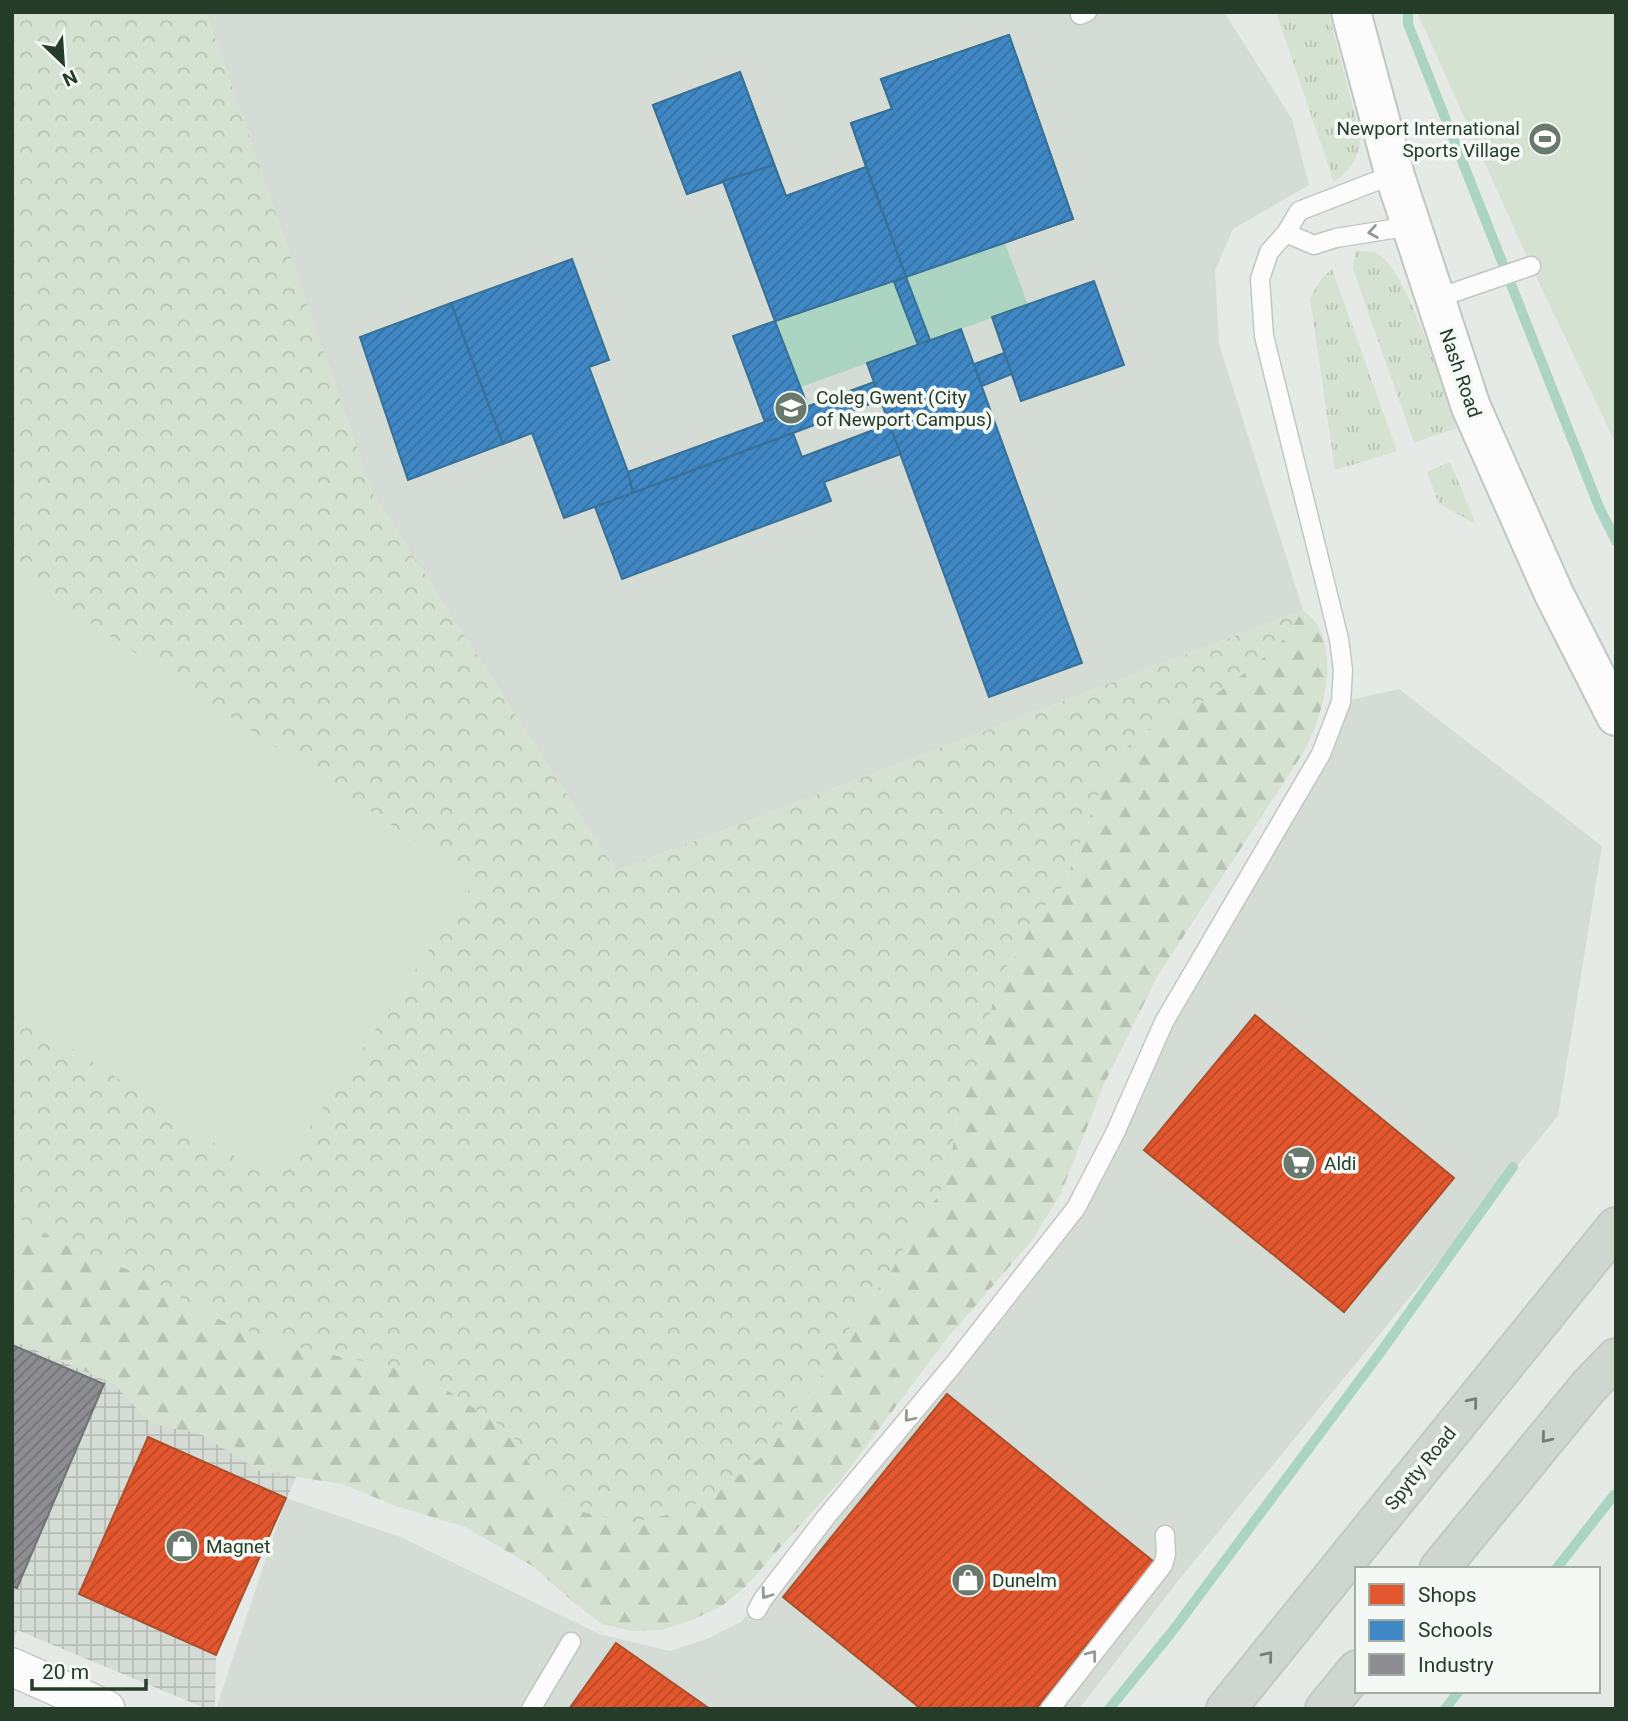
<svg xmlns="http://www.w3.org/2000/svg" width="1628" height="1721" viewBox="0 0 1628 1721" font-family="Roboto,sans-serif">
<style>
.built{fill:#d5dbd5}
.industrial{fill:url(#industrial-grid)}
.grass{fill:url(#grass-tufts)}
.forest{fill:url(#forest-firs)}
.park{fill:url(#park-crowns)}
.pitch{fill:#d6e2d1}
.water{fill:#abd5c2}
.shops{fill:url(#shops-hatch);stroke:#ab4f2c;stroke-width:2}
.schools{fill:url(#schools-hatch);stroke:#377196;stroke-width:2}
.industry{fill:url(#industry-hatch);stroke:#6e7572;stroke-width:2}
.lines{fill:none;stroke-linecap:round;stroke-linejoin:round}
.stream{stroke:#abd5c2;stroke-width:10}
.lane-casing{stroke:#c3c7c3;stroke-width:21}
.street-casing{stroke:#c3c7c3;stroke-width:40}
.secondary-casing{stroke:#c0c6c1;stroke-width:42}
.primary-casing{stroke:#c2c9c3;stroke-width:42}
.lane{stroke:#fbfcfb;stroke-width:18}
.street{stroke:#fbfcfb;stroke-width:37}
.secondary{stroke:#fbfcfb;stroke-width:38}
.primary{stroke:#cfd6d0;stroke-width:38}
.oneway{stroke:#909c92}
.oneway2{stroke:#718174}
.labels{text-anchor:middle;stroke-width:7;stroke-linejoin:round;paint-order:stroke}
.poi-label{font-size:19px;fill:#253c29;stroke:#f5f9f5;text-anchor:start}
.street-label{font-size:19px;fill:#253c29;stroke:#f5f9f5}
</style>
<defs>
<pattern id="industrial-grid" width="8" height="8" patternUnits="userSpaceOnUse" patternTransform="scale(1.75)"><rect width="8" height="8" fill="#d5dbd5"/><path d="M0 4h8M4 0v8" fill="none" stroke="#b7bdb7"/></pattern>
<pattern id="grass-tufts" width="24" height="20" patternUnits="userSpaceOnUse" patternTransform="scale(1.75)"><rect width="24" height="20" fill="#d6e2d1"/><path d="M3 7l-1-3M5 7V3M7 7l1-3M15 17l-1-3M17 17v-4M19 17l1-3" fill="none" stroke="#b8c3b3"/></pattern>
<pattern id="forest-firs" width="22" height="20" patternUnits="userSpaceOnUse" patternTransform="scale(1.75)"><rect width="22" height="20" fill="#d6e2d1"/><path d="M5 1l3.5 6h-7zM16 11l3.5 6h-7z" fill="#b8c3b3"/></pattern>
<pattern id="park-crowns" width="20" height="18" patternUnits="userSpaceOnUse" patternTransform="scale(1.75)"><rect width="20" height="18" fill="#d6e2d1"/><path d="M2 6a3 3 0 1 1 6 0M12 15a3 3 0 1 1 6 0" fill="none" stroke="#b8c3b3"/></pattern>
<pattern id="shops-hatch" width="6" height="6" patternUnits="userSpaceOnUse" patternTransform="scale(1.75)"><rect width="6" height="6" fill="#e4572e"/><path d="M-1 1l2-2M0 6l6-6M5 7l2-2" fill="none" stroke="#b94927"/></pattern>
<pattern id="schools-hatch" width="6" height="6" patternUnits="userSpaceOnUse" patternTransform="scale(1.75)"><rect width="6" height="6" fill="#3f88c5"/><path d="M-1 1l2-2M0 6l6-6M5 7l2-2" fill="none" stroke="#3570a0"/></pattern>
<pattern id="industry-hatch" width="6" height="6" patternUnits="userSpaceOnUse" patternTransform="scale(1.75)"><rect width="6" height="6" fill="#8d8d92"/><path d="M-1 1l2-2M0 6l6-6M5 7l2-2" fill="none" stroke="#737477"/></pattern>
</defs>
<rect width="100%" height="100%" fill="#e6eae6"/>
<g class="built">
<polygon points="206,12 1224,12 1292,119 1309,185 1233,229 1215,271 1219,344 1303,610 616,871 373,494"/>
<polygon points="1399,689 1602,846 1558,1116 1178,1581 1079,1709 216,1709 286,1498 403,1538 599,1634 670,1651 707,1639 741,1622 1076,1208 1341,702"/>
</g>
<polygon class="industrial" points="12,1290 315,1435 216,1655 215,1709 207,1709 17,1630 12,1651"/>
<g class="grass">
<path d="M1276 12H1328L1361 137C1357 161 1353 167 1334 182Z"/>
<path d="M1355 251C1361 251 1370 251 1376 253 1407 266 1444 394 1457 428L1414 443 1353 269Z"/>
<polygon points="1332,269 1397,451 1335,470 1310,298 1321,279"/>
<polygon points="1450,462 1476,524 1439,504 1427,472"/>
</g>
<path class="forest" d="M1303 610C1308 615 1315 620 1318 626 1338 665 1322 714 1305 750L1157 977 1105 1082 1061 1193 1033 1239 945 1341 839 1482 745 1587 722 1606 692 1620 661 1630 631 1631 602 1624 573 1602 534 1567 465 1527 396 1506 342 1484 259 1471 202 1435 150 1423 114 1384 12 1340V1214L54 1240 149 1278 207 1314 274 1342 408 1371 450 1392 510 1432 765 1454 778 1429 804 1401 832 1360 861 1308 888 1277 920 1218 940 1194 951 1158 956 1120 982 1050 998 979 1016 954 1040 911 1064 885 1101 787 1115 759 1139 735 1170 716 1213 696 1254 666 1284 639Z"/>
<polygon class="park" points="12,12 206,12 373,494 616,871 1303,610 1284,639 1254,666 1213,696 1170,716 1139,735 1115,759 1101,787 1064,885 1040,911 1016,954 998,979 982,1050 956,1120 951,1158 940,1194 920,1218 888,1277 861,1308 832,1360 804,1401 778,1429 765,1454 726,1486 681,1512 629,1523 583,1512 545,1489 510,1432 450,1392 408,1371 274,1342 207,1314 149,1278 54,1240 12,1214"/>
<g class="pitch">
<polygon points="1417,12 1616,12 1616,444 1531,266"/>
<polygon points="12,570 475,881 273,1182 12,1008"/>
</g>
<polygon class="water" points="1005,243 1028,305 801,387 775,321"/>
<g class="shops">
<polygon points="1255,1015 1454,1178 1344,1312 1144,1150"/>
<polygon points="947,1394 1154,1562 1036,1709 921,1709 783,1597"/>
<polygon points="148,1437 286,1498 216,1655 79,1594"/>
<polygon points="616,1643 710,1709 569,1709"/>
</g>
<g class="schools">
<polygon points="1009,35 1073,219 775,321 723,181 687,194 653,105 740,72 786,196 866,167 851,123 892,109 881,79"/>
<polygon points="1009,35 1073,219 906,277 851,123 892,109 881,79"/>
<polygon points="740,72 774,165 687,194 653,105"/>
<polygon points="774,165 786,196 866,167 906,277 775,321 723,181"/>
<polygon points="572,259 609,360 589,367 628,472 633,493 564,518 532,433 503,444 451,303"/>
<polygon points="906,277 930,340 918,345 894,282"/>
<polygon points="1094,281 1124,365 1021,401 992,317"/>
<polygon points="451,303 503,444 408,480 360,337"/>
<polygon points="775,321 808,407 765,422 733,336"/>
<polygon points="961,329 1082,663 989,697 867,363"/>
<polygon points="1004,353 1012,374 982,386 974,364"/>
<polygon points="874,382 881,400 633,493 628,472"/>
<polygon points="889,424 901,454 824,482 831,501 622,579 595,507 793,433 802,457"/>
</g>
<polygon class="industry" points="12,1345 104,1384 17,1588 12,1586"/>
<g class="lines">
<g class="stream">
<polyline points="1408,12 1408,24 1599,507 1616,541"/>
<polyline points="1556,1569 1614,1495"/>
<polyline points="1109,1709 1171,1633 1380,1353 1513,1167"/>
<polyline points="1445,1709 1459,1691"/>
</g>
<defs>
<g id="lane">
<polyline points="1080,15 1087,12"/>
<polyline points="1286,233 1314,245 1336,238 1411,226"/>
<polyline points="1435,299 1531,266"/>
<polyline points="757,1610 763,1599 826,1517 953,1365 1076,1208 1115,1133 1164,1022 1321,754 1341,702 1343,670 1339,639 1264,336 1260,279 1269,252 1286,233 1299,211 1374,182 1395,176"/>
<polyline points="531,1709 571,1642"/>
<polyline points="1050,1709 1163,1565 1166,1554 1165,1535"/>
</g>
<polyline id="street" points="12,1667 106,1709"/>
<polyline id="secondary" points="1351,12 1395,176 1471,407 1554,594 1616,716"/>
<g id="primary">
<polyline points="1439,1569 1589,1386 1616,1358"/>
<polyline points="1226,1709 1616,1227"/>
<polyline points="1325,1709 1357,1670"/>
</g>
</defs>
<use href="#lane" class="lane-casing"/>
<use href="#street" class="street-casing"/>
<use href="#secondary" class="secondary-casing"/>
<use href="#primary" class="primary-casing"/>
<use href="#lane" class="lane"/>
<use href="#street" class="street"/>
<use href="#secondary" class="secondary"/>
<use href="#primary" class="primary"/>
</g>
<defs><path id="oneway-chevron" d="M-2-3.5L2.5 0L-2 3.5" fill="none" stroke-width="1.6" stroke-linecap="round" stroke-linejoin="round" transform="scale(1.75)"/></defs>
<g class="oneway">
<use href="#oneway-chevron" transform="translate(1373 232) rotate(171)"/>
<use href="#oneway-chevron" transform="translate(909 1417) rotate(130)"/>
<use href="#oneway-chevron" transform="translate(766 1594) rotate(126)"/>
<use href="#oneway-chevron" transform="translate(1092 1655) rotate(-52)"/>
</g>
<g class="oneway2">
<use href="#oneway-chevron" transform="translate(1473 1402) rotate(-51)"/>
<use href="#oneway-chevron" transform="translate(1546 1438) rotate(129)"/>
<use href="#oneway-chevron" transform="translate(1268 1656) rotate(-51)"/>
</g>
<defs>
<symbol id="stadium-disc" viewBox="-11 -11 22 22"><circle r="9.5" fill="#69796b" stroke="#f5f9f5"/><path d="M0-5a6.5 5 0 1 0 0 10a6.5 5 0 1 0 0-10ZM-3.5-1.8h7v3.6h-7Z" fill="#fff"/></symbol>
<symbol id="university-disc" viewBox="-11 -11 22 22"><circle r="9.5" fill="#69796b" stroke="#f5f9f5"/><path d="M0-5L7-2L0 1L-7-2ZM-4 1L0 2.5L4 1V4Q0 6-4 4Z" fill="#fff"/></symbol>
<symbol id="supermarket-disc" viewBox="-11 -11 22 22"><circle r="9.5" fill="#69796b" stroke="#f5f9f5"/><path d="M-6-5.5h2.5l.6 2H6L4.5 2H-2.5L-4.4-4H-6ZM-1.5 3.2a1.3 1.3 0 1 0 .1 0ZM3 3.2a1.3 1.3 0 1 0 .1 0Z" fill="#fff"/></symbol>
<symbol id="shop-disc" viewBox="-11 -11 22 22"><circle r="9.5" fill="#69796b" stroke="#f5f9f5"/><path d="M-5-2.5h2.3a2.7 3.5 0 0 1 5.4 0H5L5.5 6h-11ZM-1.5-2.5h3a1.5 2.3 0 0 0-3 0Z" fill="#fff"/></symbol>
</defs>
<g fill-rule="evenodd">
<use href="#stadium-disc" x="1526" y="120" width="38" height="38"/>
<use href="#university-disc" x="772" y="389" width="38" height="38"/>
<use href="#supermarket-disc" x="1280" y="1144" width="38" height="38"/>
<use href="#shop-disc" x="163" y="1527" width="38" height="38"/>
<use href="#shop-disc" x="949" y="1561" width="38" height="38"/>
</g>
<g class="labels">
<g class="poi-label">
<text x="1520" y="135" text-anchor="end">Newport International<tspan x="1520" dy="22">Sports Village</tspan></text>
<text x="816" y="404">Coleg Gwent (City<tspan x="816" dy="22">of Newport Campus)</tspan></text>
<text x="1324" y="1170">Aldi</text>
<text x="206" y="1553">Magnet</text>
<text x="992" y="1587">Dunelm</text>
</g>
<g class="street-label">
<text transform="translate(1461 373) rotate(71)" y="7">Nash Road</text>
<text transform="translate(1420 1468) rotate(-51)" y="7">Spytty Road</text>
</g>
</g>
<rect width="1628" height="1721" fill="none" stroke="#253c29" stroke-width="28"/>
<rect x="1355" y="1567" width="245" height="126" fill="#f5f9f5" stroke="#a2ada3" stroke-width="2"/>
<rect x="1369" y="1584" width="35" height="21" fill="#e4572e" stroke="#a2ada3" stroke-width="2"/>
<text x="1418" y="1602" font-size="21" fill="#253c29">Shops</text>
<rect x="1369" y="1620" width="35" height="21" fill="#3f88c5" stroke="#a2ada3" stroke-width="2"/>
<text x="1418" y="1637" font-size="21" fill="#253c29">Schools</text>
<rect x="1369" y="1654" width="35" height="21" fill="#8d8d92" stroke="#a2ada3" stroke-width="2"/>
<text x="1418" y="1672" font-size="21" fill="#253c29">Industry</text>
<g transform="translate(63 63) rotate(155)" stroke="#f5f9f5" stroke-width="5" paint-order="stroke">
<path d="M0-5L12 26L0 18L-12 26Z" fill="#253c29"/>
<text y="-10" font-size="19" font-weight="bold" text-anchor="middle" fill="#253c29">N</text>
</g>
<path d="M32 1679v10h114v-10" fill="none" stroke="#253c29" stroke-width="3.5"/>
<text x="42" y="1679" font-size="21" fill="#253c29" stroke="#f5f9f5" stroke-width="5" paint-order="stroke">20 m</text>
</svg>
